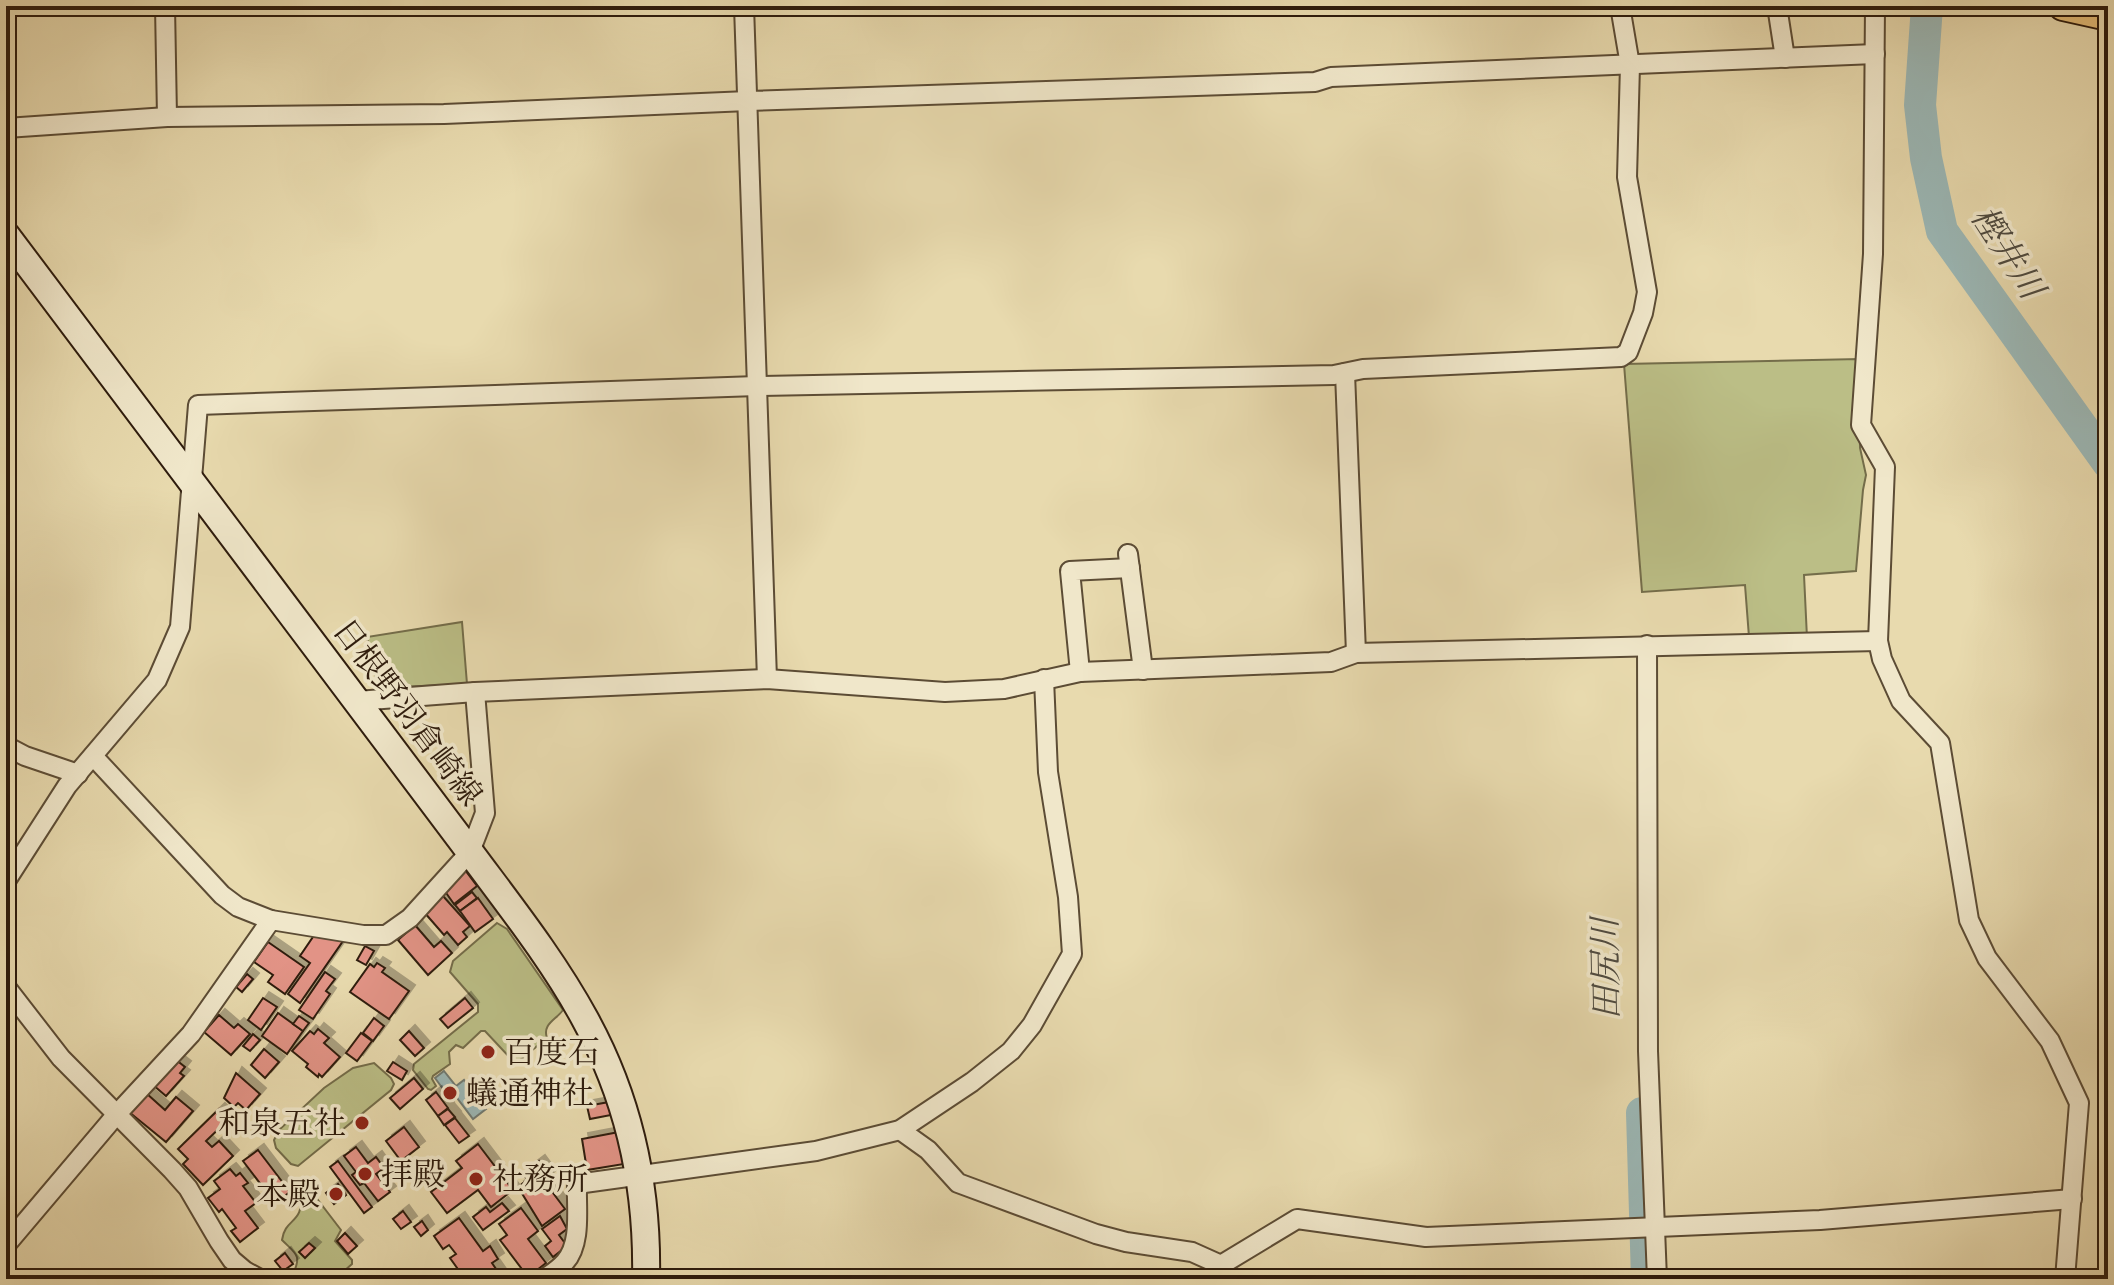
<svg xmlns="http://www.w3.org/2000/svg" width="2114" height="1285" viewBox="0 0 2114 1285" font-family="'Old Standard TT','Noto Serif JP',serif">
<style>
.green{fill:#bbbe86;stroke:#746d4a;stroke-width:2}
.water{fill:#9cb8b6;stroke:#707a72;stroke-width:2}
.lines{fill:none;stroke-linecap:round;stroke-linejoin:round}
.river{stroke:#9cb8b6;stroke-width:32}
.building{fill:#e39487;stroke:#2e1c0d;stroke-width:2;filter:url(#shadow)}
.street-casing{stroke:#5c4c35;stroke-width:22}
.secondary-casing{stroke:#2e1c0d;stroke-width:30}
.primary-casing{stroke:#2e1c0d;stroke-width:32}
.street{stroke:#f0e7ca;stroke-width:18}
.secondary{stroke:#f0e7ca;stroke-width:26}
.primary{stroke:#e4bd77;stroke-width:28}
.poi-dot{fill:#8f2418;stroke:#f0e7ca;stroke-width:3}
.labels{text-anchor:middle;stroke-width:7;stroke-linejoin:round;paint-order:stroke}
.street-label{font-size:32px;fill:#2e1c0d;stroke:#f0e7ca}
.poi-label{font-size:32px;fill:#2e1c0d;stroke:#f0e7ca;text-anchor:start}
.water-label{font-size:34px;font-style:italic;fill:#4f4b40;stroke:#f0e7ca}
</style>
<defs>
<filter id="shadow"><feDropShadow dx="6" dy="-6" stdDeviation="0" flood-color="#0004"/></filter>
</defs>
<rect width="100%" height="100%" fill="#e8daae"/>
<filter id="stains"><feTurbulence type="fractalNoise" baseFrequency=".0025" numOctaves="4"/><feColorMatrix values="0 0 0 0 .2 0 0 0 0 .09 0 0 0 0 .02 0 0 0 .5 -.17"/></filter>
<radialGradient id="worn" r=".72"><stop offset=".6" stop-color="#630" stop-opacity="0"/><stop offset="1" stop-color="#630" stop-opacity=".3"/></radialGradient>
<g class="green">
<polygon points="1859,359 1860,448 1866,475 1863,490 1856,571 1804,575 1807,638 1749,637 1745,585 1642,592 1624,364"/>
<polygon points="462,622 467,684 378,688 367,637"/>
<path d="M497 923 507 929 563 1010C556 1020 542 1024 547 1038L519 1061H513L485 1031H481L463 1048 456 1045 449 1052 450 1064 433 1076 432 1079 436 1086 431 1090 428 1089 413 1070 414 1064 478 1012V1004L450 972 453 961Z"/>
<polygon points="374,1063 391,1078 394,1084 391,1090 298,1166 291,1164 276,1148 274,1140 279,1130 324,1088 353,1068"/>
<path d="M305 1187H308L341 1230 335 1241 352 1260V1264L335 1279H294L293 1274C302 1255 296 1254 282 1240 285 1217 305 1224 300 1194Z"/>
</g>
<polygon class="water" points="444,1071 456,1086 464,1080 486,1109 473,1119 451,1090 446,1093 435,1078"/>
<g class="lines">
<g class="river">
<polyline points="1927,6 1920,105 1926,158 1942,231 2108,463"/>
<polyline points="1642,1113 1647,1279"/>
</g>
</g>
<g class="building">
<polygon points="465,870 477,886 454,904 444,890"/>
<polygon points="472,892 477,898 460,911 455,905"/>
<polygon points="443,896 470,926 463,932 467,937 458,945 447,932 444,935 424,912"/>
<polygon points="478,898 493,919 475,932 460,911"/>
<polygon points="415,925 434,947 441,941 452,953 428,975 398,940"/>
<polygon points="315,934 343,941 300,1003 288,994 310,963 300,956"/>
<polygon points="268,942 304,967 285,994 268,982 273,975 254,962"/>
<polygon points="365,946 374,951 366,965 357,960"/>
<polygon points="377,963 385,968 382,972 409,991 389,1019 350,992 370,964 374,967"/>
<polygon points="325,972 335,979 326,991 330,994 313,1019 299,1010"/>
<polygon points="247,974 253,979 242,992 236,987"/>
<polygon points="263,998 277,1007 261,1030 248,1020"/>
<polygon points="465,998 473,1008 448,1028 440,1019"/>
<polygon points="278,1013 303,1031 287,1054 262,1036"/>
<polygon points="219,1015 234,1028 238,1024 250,1034 231,1055 204,1032"/>
<polygon points="299,1016 309,1023 303,1031 293,1024"/>
<polygon points="374,1018 384,1026 373,1041 363,1033"/>
<polygon points="318,1029 329,1038 324,1043 340,1057 322,1077 319,1074 318,1077 306,1067 308,1064 292,1051 310,1031 314,1034"/>
<polygon points="409,1031 424,1048 415,1056 400,1040"/>
<polygon points="361,1033 372,1041 357,1061 346,1053"/>
<polygon points="253,1034 260,1040 250,1051 243,1046"/>
<polygon points="264,1049 279,1062 265,1078 251,1065"/>
<polygon points="175,1059 185,1067 180,1073 184,1076 166,1096 153,1085"/>
<polygon points="393,1062 407,1071 402,1080 387,1071"/>
<polygon points="236,1073 260,1094 246,1110 238,1103 234,1107 224,1098"/>
<polygon points="414,1078 423,1089 400,1109 390,1098"/>
<polygon points="436,1092 448,1108 438,1116 426,1100"/>
<polygon points="146,1093 165,1110 176,1097 193,1111 166,1142 129,1112"/>
<polygon points="609,1102 611,1115 590,1119 587,1106"/>
<polygon points="219,1109 229,1119 206,1141 212,1147 219,1141 233,1156 203,1185 183,1164 188,1159 178,1149"/>
<polygon points="448,1109 455,1117 444,1125 438,1116"/>
<polygon points="455,1118 469,1136 459,1143 445,1125"/>
<polygon points="404,1127 419,1147 401,1161 386,1141"/>
<polygon points="619,1132 624,1164 587,1170 582,1139"/>
<polygon points="478,1144 513,1190 491,1207 478,1190 447,1213 431,1192 462,1168 456,1161"/>
<polygon points="356,1147 368,1163 376,1157 384,1168 376,1174 390,1192 378,1201 364,1183 360,1185 352,1175 356,1172 344,1156"/>
<polygon points="258,1150 290,1192 275,1203 243,1161"/>
<polygon points="338,1161 372,1207 364,1213 330,1167"/>
<polygon points="539,1161 550,1176 544,1181 565,1209 542,1226 518,1187 527,1180 523,1173"/>
<polygon points="230,1169 236,1176 240,1173 248,1183 243,1186 256,1203 245,1211 258,1228 240,1242 231,1231 236,1228 222,1209 219,1212 208,1198 220,1189 214,1181"/>
<polygon points="338,1184 346,1195 334,1204 326,1193"/>
<polygon points="502,1203 509,1211 483,1230 473,1217 486,1207 490,1212"/>
<polygon points="521,1208 538,1231 528,1239 546,1263 528,1277 500,1240 507,1235 499,1224"/>
<polygon points="403,1211 411,1222 401,1229 393,1219"/>
<polygon points="560,1216 567,1229 559,1235 567,1246 553,1257 545,1246 551,1241 542,1229"/>
<polygon points="459,1218 483,1251 490,1246 498,1259 492,1263 503,1279 474,1279 471,1275 465,1279 450,1258 456,1254 449,1245 443,1249 434,1236"/>
<polygon points="422,1221 428,1230 421,1236 414,1227"/>
<polygon points="345,1233 357,1246 348,1254 337,1241"/>
<polygon points="309,1243 315,1248 305,1258 299,1252"/>
<polygon points="285,1253 293,1264 283,1271 275,1261"/>
</g>
<g class="lines">
<defs>
<g id="street">
<polyline points="165,6 167,117"/>
<polyline points="744,6 767,679"/>
<polyline points="1777,6 1785,58"/>
<polyline points="1875,6 1873,254 1861,425 1885,467 1878,641 1882,659 1901,701 1940,743 1969,920 1987,958 2050,1041 2079,1103 2065,1279"/>
<polyline points="6,128 167,117 444,114 748,101 1315,82 1331,77 1875,54"/>
<polyline points="1345,373 1356,653"/>
<polyline points="1128,554 1143,670"/>
<polyline points="1647,645 1648,1051 1657,1279"/>
<polyline points="1080,672 1070,571 1130,568"/>
<polyline points="357,701 475,692 767,679 945,692 1004,689 1080,672 1331,662 1356,653 1878,641"/>
<polyline points="6,746 25,756 78,774"/>
<polyline points="93,756 222,895 238,907 271,920"/>
<polyline points="6,881 67,786 157,680 180,627 198,405 757,386 1334,375 1363,369 1621,357 1628,352 1643,313 1647,292 1627,177 1630,65 1620,6"/>
<polyline points="6,987 61,1058 172,1170 188,1188 219,1241 232,1260 245,1271 260,1279"/>
<polyline points="900,1130 928,1150 958,1183 1096,1234 1126,1242 1192,1252 1221,1265 1297,1219 1426,1237 1820,1220 2072,1199"/>
<polyline points="6,1245 116,1115 191,1034 271,920 363,935 386,935 410,918 470,852 485,813 475,692"/>
<path d="M544 1279C551 1274 559 1269 565 1262 582 1243 576 1208 577 1184L816 1151 900 1130 972 1082 1011 1051 1032 1025 1072 954 1068 897 1048 772 1044 679"/>
</g>
<path id="secondary" d="M6 235 470 852C510 906 553 960 585 1019 629 1099 648 1188 646 1279"/>
<polyline id="primary" points="2063,6 2108,16"/>
</defs>
<use href="#street" class="street-casing"/>
<use href="#secondary" class="secondary-casing"/>
<use href="#primary" class="primary-casing"/>
<use href="#street" class="street"/>
<use href="#secondary" class="secondary"/>
<use href="#primary" class="primary"/>
</g>
<g class="poi-dot">
<circle cx="488" cy="1052" r="8"/>
<circle cx="450" cy="1093" r="8"/>
<circle cx="362" cy="1123" r="8"/>
<circle cx="365" cy="1174" r="8"/>
<circle cx="476" cy="1179" r="8"/>
<circle cx="336" cy="1194" r="8"/>
</g>
<g class="labels">
<g class="street-label">
<text transform="translate(408 712) rotate(53)" y="11">日根野羽倉崎線</text>
</g>
<g class="poi-label">
<text x="504" y="1063">百度石</text>
<text x="466" y="1104">蟻通神社</text>
<text x="346" y="1134" text-anchor="end">和泉五社</text>
<text x="381" y="1185">拝殿</text>
<text x="492" y="1190">社務所</text>
<text x="320" y="1205" text-anchor="end">本殿</text>
</g>
<g class="water-label">
<text transform="translate(2008 252) rotate(57)" y="12">樫井川</text>
<text transform="translate(1605 969) rotate(-91)" y="12">田尻川</text>
</g>
</g>
<rect width="2114" height="1285" fill="none" stroke="#e8daae" stroke-width="32"/>
<rect x="8" y="8" width="2098" height="1269" fill="none" stroke="#2e1c0d" stroke-width="4"/>
<rect x="16" y="16" width="2082" height="1253" fill="none" stroke="#2e1c0d" stroke-width="2"/>
<rect width="100%" height="100%" filter="url(#stains)"/>
<rect width="100%" height="100%" fill="url(#worn)"/>
</svg>
